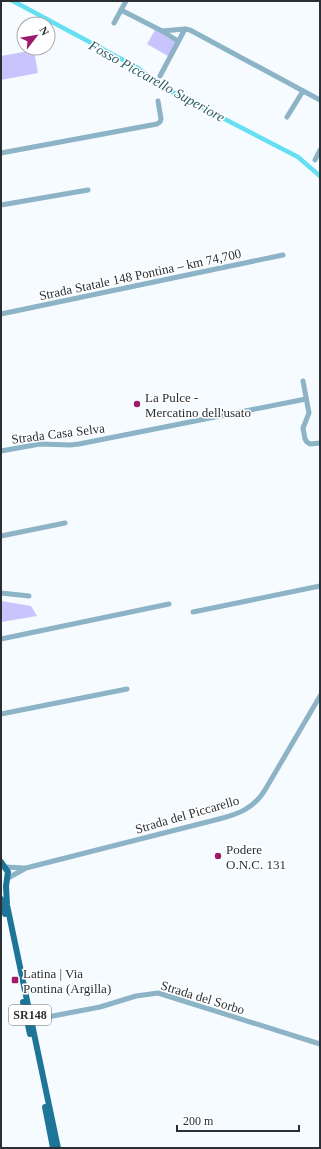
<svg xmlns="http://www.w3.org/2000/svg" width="321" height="1149" viewBox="0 0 321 1149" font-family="Georgia,serif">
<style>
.green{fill:#cac4fe}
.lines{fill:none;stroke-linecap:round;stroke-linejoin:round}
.canal{stroke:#65dff2;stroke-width:4.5}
.minor{stroke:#8cb3c6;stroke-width:5}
.major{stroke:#1d7597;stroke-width:6}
.poi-dot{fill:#9e1a6b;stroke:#fff;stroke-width:1.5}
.labels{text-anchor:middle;stroke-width:3;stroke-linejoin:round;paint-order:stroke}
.shield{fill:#fff;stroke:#6b6d70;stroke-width:1}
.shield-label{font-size:12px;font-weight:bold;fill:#2b2f33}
.street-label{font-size:13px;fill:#2b2f33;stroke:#fff}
.poi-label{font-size:13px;fill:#2b2f33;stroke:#fff;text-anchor:start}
.water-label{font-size:14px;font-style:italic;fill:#275b64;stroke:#fff}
</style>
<rect width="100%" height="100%" fill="#f6fbff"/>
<g class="green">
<polygon points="155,30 176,42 168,56 147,44"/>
<polygon points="34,50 38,73 1,80 1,56"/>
<polygon points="1,601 31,606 37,616 1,622"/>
</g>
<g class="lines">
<polyline class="canal" points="13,1 138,68 159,85 298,157 320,176"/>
<g class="minor">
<polyline points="121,10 162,31 185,29 190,30 320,100"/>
<polyline points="114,23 126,1"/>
<polyline points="162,31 178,41"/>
<polyline points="160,76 185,29"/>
<polyline points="287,117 303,91"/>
<polyline points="1,153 157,124 160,122 161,119 158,101"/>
<polyline points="315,160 320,150"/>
<polyline points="1,205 88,190"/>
<polyline points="1,314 283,255"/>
<polyline points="303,381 309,413 303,428 305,439 307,442 310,444 320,443"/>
<polyline points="1,451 40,444 70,445 79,444 306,399"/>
<polyline points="1,536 65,523"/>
<polyline points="1,593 29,596"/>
<polyline points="193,612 320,586"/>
<polyline points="1,639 169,604"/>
<polyline points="1,714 127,689"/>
<polyline points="5,867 25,868"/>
<path d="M8 878 26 868 219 819C239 814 254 808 265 790L320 696"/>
<polyline points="32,1020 100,1007 136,996 158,993 320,1044"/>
</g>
<g class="major">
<polyline points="1,862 8,872 6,886 7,905 58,1148"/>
<polyline points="1,899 5,914"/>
<polyline points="23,1002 30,1034"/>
<polyline points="45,1107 53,1148"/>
</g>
</g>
<g class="poi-dot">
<circle cx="137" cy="404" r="4"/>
<circle cx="218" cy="856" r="4"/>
<rect x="11" y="976" width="8" height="8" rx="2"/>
</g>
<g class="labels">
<rect class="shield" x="9" y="1005" width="42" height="20" rx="3"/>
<g class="shield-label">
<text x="30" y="1019">SR148</text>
</g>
<g class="street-label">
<text transform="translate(140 274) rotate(-12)" y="5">Strada Statale 148 Pontina – km 74,700</text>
<text transform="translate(58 433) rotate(-7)" y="5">Strada Casa Selva</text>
<text transform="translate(187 814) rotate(-16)" y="5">Strada del Piccarello</text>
<text transform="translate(203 997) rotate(17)" y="5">Strada del Sorbo</text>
</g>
<g class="poi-label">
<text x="145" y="402">La Pulce -<tspan x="145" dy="15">Mercatino dell'usato</tspan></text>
<text x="226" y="854">Podere<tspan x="226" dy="15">O.N.C. 131</tspan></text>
<text x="23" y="978">Latina | Via<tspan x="23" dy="15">Pontina (Argilla)</tspan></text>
</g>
<g class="water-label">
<text transform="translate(157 81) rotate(29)" y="5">Fosso Piccarello Superiore</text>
</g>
</g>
<rect width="321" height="1149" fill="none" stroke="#2b2f33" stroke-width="4"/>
<g transform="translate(36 36) rotate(59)"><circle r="19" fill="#ffffff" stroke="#aaacad"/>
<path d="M0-3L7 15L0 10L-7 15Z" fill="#9e1a6b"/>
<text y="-6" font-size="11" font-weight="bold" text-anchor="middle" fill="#2b2f33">N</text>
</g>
<path d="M177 1125v6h122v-6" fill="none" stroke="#2b2f33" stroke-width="2"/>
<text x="183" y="1125" font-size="12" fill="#2b2f33" stroke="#ffffff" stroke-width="3" paint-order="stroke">200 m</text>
</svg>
